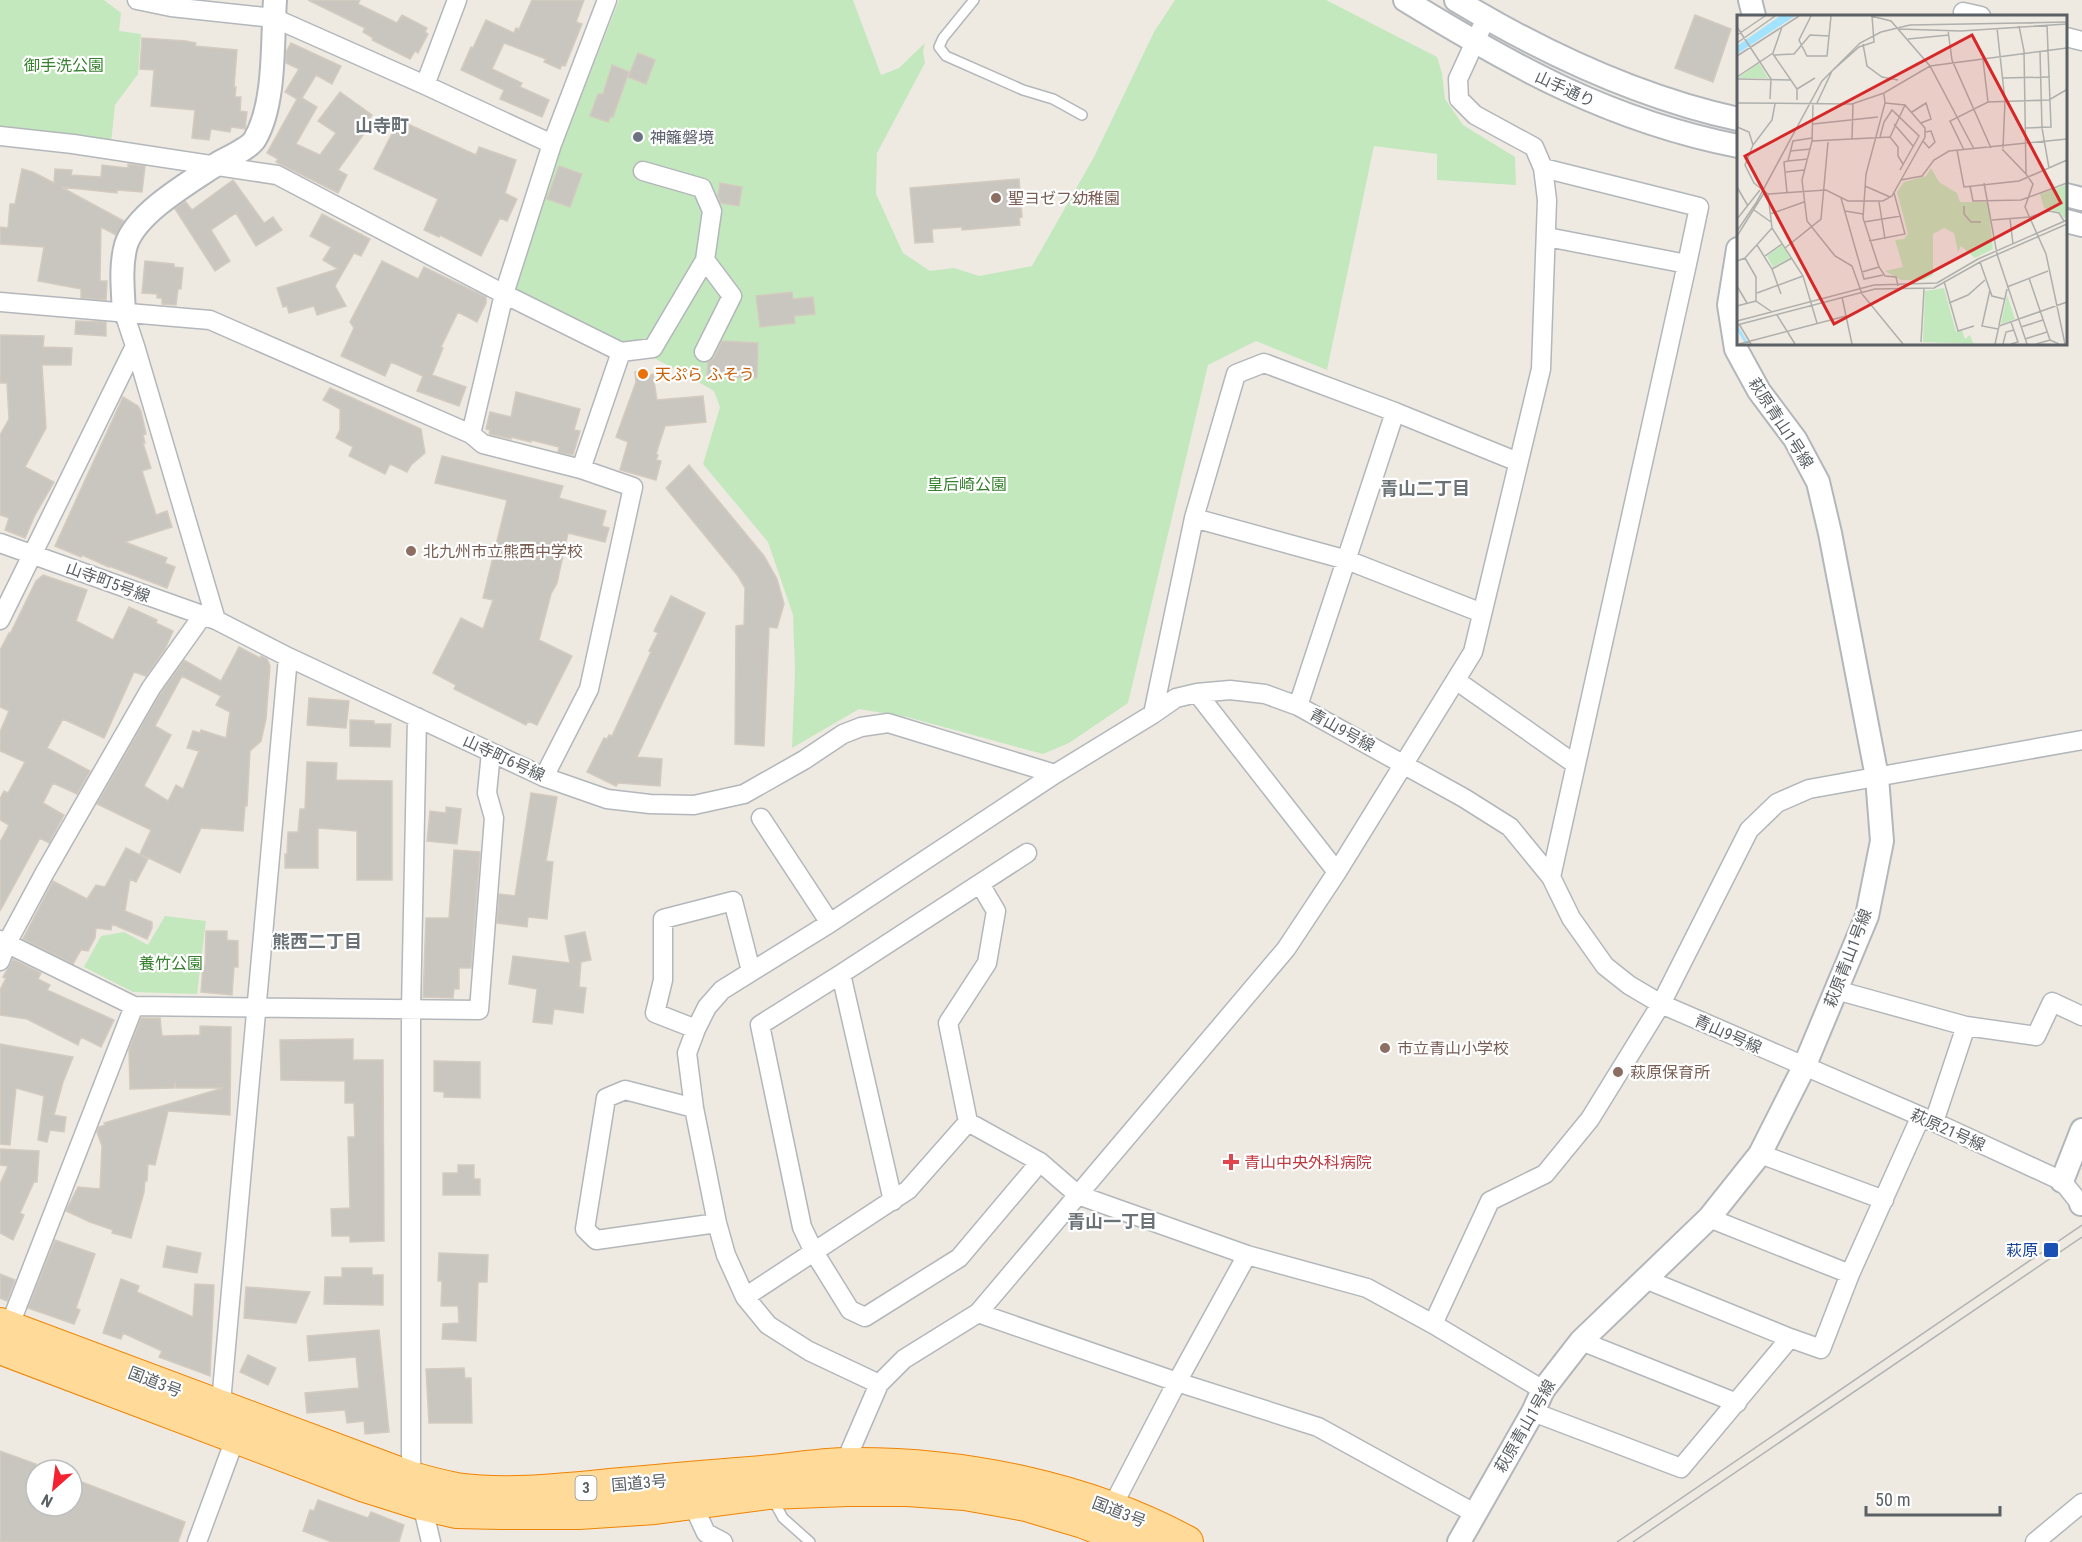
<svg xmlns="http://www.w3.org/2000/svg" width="2082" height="1542" font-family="'Roboto Condensed','Noto Sans JP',sans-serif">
	<rect width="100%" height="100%" fill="#eeeae2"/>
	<path fill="#c3e8bd" d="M0 0H104L121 13 119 31 141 34 138 74 115 105 111 143 0 129Z
		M619 0H853L881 75 899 68 925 43 923 51 925 63 877 153 876 194 903 253 930 271 954 268 979 276 1032 266 1094 157 1154 32 1175 0H1326L1437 57 1442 73 1445 99 1463 125 1515 157 1516 185 1437 180V154L1374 146 1327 370 1256 341 1208 365 1128 703 1069 743 1043 754 907 717 859 709 792 748 795 670 793 615 768 542 703 464 720 407 714 391C650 353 581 323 514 290L560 150Z
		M165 916 206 921 197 994 133 992 84 967 101 936 124 932 148 945Z"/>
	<path fill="#c9c5bf" stroke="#d4cbc0" stroke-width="1.5" fill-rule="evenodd" d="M308 0H360L358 4 397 23 402 15 427 28 425 32 428 34 418 53 415 51 410 59 372 40 373 38 363 32 365 28Z
		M532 0H584L576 22 582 24 565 66 562 65 560 69 544 62 546 59 504 43 492 69 522 83 520 87 549 100 542 117 500 99 504 90 461 70 471 47 473 48 486 20 514 33 516 28 519 29Z
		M1695 15 1731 29 1713 82 1675 68Z
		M142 38 186 41 196 43 195 46 237 50 234 87H236L235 97H241L240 111 247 112 245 129 231 127 230 132 211 129 209 140 192 138 195 110 151 106 154 70 140 69Z
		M291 43 341 66 332 84 316 75 302 98 317 107 296 144 320 155 336 133 318 121 340 92 372 115 363 129 366 131 338 170 347 175 338 193 276 162 278 159 267 153 297 99 285 92 299 69 286 63V52Z
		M638 53 655 60 646 84 628 77Z
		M612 65 629 72 613 117 611 116 608 122 590 116 598 94H603Z
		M399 120 476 155 479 147 516 160 505 193 517 199 507 221 500 218 481 256 440 235 439 237 424 230 438 199 374 169Z
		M128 164 145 166 142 192 117 190V193L61 187 124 221 116 235 101 227 100 281H107L106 300 81 298V289L38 281 44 247 0 244V227L8 228 10 204H15L22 169 33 172 54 183 55 169 72 170 71 175 101 177 102 165 128 168Z
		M559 166 582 174 570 207 547 199Z
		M1019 179 1022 217 1019 218 1020 225 962 230V227L932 229 933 242 915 243 910 188Z
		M233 180 264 223 273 217 282 230 256 246 236 213 211 230 230 261 215 271 175 209 185 201 192 210Z
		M720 183 742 187 739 206 721 203 718 196Z
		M322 214 370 239 361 256 354 253 335 286 346 306 317 315 314 306 289 313 287 306 283 307 277 288 338 269 323 260 331 247 310 236Z
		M145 261 174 264V267L183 268 181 289H178L176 305 162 304V298H157V294L142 293Z
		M382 261 418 279 424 267 486 297V303L477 322 458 312 441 347 443 348 432 375 466 387 459 406 417 391 423 376 391 362 385 376 341 356 354 328 350 322Z
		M792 292 793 299 813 297 815 314 794 316 795 323 760 327 756 296Z
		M76 321 106 322V336L75 334Z
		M0 335 44 336 43 347 72 348 71 365H42L46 428 25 467 54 482 35 515 25 538 5 530 9 518 0 515V435L9 419 7 383H0Z
		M722 341 758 343 757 378 707 376 708 362 714 358Z
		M648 370 650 375 653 374 657 400 703 396 706 422 665 426 656 454 658 455 656 460 661 461 656 480 620 470 628 442 616 437 636 382 635 372Z
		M330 388 421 429 425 453 411 465 407 472 390 464 385 474 349 456 353 447 336 438 340 430V409L323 400Z
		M516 392 580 409 574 430 580 431 573 455 558 452 559 447 531 440V442L511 437V439L489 434 490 430 486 429 490 412 511 417Z
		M123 397 138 406 141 411 146 434 143 435 145 443H143L151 468 142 471 156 515 167 511 172 527 125 542 167 558 165 563 175 567 167 588 109 566V567L82 555 81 557 55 546Z
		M442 456 563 486 559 498 606 511 602 526 609 528 605 542 568 533 557 583 551 594 539 640 572 656 537 725 528 721 526 725 454 689 456 685 433 673 461 618 483 629 493 600 483 598 507 500 435 483Z
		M689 465 764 556 777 579 784 604 777 628 769 627 764 746 735 744 736 626 744 625 745 588 738 576 666 488Z
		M43 575 87 590 76 621 113 640 129 607 157 620 156 623 173 631 165 649 146 676 134 672 104 738 63 719 47 748 90 771 77 794 53 783 43 803 64 815 49 843 40 838 0 911V842L9 825 0 820V799L4 791 8 793 25 762 0 751V732L9 711 0 707V650L9 633 10 634 36 581Z
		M671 596 705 613 637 757 662 759 660 786 618 783 616 786 587 772 604 738 607 739 609 735 612 736 651 652 649 651 658 633 654 631Z
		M239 647 260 658 261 656 267 659 270 666 266 719 261 741 250 751 247 806H245L243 831 201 828 180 873 140 854 151 830 97 804 160 694 184 660 221 681ZM182 676 221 696 216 705 230 712 226 738 201 730 200 733 193 731 187 748 199 751 183 789 176 785 168 801 144 786 171 735 155 726Z
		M309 698 349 701 346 728 307 725Z
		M350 720 374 721V724H391L390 747 350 746Z
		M307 762 337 763 336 780 392 781V880H357V831L318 828V868H285V854H287L288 832H298L300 809H305Z
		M531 793 557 797 546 861 553 862 547 919 528 917 527 927 497 923 499 894 515 896Z
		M446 807 461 809 457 844 427 841 430 811 446 813Z
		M126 848 148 859 136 882 130 879 125 911 152 922V928L147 939 112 924 111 930 96 928 95 938 88 951 81 950 73 964 23 939 53 881 87 899 96 885 105 887Z
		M454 850 480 852 471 968H459V989H454L453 998 423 997 426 918H449Z
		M206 931H227V940L238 941V967H234L232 995 201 992 203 966H205Z
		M585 932 591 960 581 962 579 987 586 988 583 1013 554 1009 552 1024 533 1022 537 989 509 984 513 956 570 963 565 936Z
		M13 959 41 973 38 979 50 985 47 990 114 1020 101 1047 81 1037 78 1045 27 1019 0 1015V990L6 978 3 977Z
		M141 1018H160L162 1036 200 1035V1026L231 1027 230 1115 168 1111 155 1165 148 1164 147 1181H145L144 1192 131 1238 112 1233 113 1230 90 1222 66 1211 78 1187 100 1189 102 1146 97 1132 99 1127 105 1125 104 1123 223 1088H176L175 1082 174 1088 130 1089 129 1050Z
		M353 1039V1060H383L384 1241 350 1242V1236H332L331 1209 350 1208 348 1137H355L354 1103H345V1081L281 1080 280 1040Z
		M0 1044 73 1057 63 1082 54 1115 66 1117 64 1132 50 1130 47 1142 38 1140 44 1096 16 1088 10 1145 0 1144Z
		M434 1061 480 1062V1098L444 1097V1092L434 1091Z
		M0 1149 39 1151 37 1182H34L20 1213 24 1215 13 1240 0 1233V1184L8 1166 0 1165Z
		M458 1165H474V1179H480V1195H443V1173H458Z
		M55 1240 95 1254 76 1308 80 1310 74 1324 28 1308Z
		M167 1246 201 1253 197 1273 163 1267Z
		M439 1253 488 1255 487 1282H478L476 1341 442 1339 443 1324 459 1323 458 1306H441L442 1281H438Z
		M342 1268H372V1275H383V1305L324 1304 325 1277H342Z
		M0 1274 15 1280 7 1301 0 1298Z
		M121 1279 139 1286 137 1292 193 1317 195 1284 214 1285 210 1376 159 1357 162 1351 123 1333 121 1339 103 1333Z
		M246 1287 310 1292 296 1323 244 1318Z
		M379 1330 389 1432 365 1434 364 1421 347 1423 345 1410 307 1413 305 1393 359 1388 356 1357 309 1361 307 1336Z
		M248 1355 276 1368 268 1385 240 1372Z
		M464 1368 465 1378H471L472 1423H429L426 1369Z
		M0 1451 36 1464V1506H72V1478L185 1522 178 1542H0Z
		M318 1500 368 1518 371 1512 404 1525 399 1542H332L303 1531 310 1510 314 1511Z"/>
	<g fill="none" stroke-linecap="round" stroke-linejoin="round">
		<defs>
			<path id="service" d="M974 0 943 38 939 47 946 56 1023 90 1053 99 1082 115
				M772 1498 783 1518 810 1542"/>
			<path id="minor" d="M137 0 171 7 274 18 425 85 552 144
				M1963 12 1981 16
				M2066 37 2082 41
				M425 85 457 0
				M0 136 73 144 277 175 504 294 621 352 581 469
				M1543 168 1699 207 1687 264
				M1547 237 1687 264 1551 877
				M0 302 210 320 471 434 483 444 581 469 633 487 589 689 544 777
				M135 346 216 620
				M621 352 653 348 705 260 712 211 702 188 643 171
				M704 352 732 296 705 260
				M471 434 504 294 552 144 607 0
				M1194 518 1347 560 1482 613
				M0 543 216 620 288 657 544 777 607 799 650 804 694 805 744 794 804 760 843 734 861 727 888 723 1055 774 1153 714 1176 698 1197 693 1230 690 1265 694 1298 706 1464 798 1510 827 1551 877 1571 918 1605 966 1629 985 1661 1004 1934 1122 2062 1181 2082 1206
				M0 620 135 346 124 313
				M1457 681 1575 764
				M1197 693 1337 872
				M1298 706 1395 412
				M1153 714 1194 518 1236 374 1264 363 1395 412 1518 462
				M417 717 411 1010V1460L412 1478 422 1504 431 1542
				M761 818 830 923
				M1027 853 841 974 760 1025 802 1227 814 1252 850 1310 865 1317 959 1258 1040 1162
				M0 940 134 1006 479 1010 494 818 487 793 491 752
				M0 961 7 943 44 874 151 688 203 615
				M841 974 893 1201
				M1836 990 1966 1026 2036 1036 2052 1002 2082 1016
				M696 1029 655 1013 663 980V919L733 901 751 971
				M694 1108 625 1090 606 1098 585 1229 596 1240 717 1223
				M968 1122 948 1023 987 963 996 911 980 884
				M1934 1122 1966 1026
				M1760 1154 1884 1200
				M1709 1218 1850 1274
				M1645 1279 1790 1338
				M745 1297 908 1190 968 1122 1040 1162 1078 1195 1247 1255 1367 1288 1433 1324 1543 1390
				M978 1313 1177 1382 1318 1427 1474 1513
				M1433 1324 1490 1201 1545 1174 1590 1119 1661 1004 1749 830 1777 803 1809 789 2082 740
				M9 1327 134 1006
				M1581 1341 1737 1403
				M879 1384 809 1351 768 1325 745 1297 726 1255 717 1223 694 1108 687 1053 696 1029 707 1007 722 990 830 923 1055 774
				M1533 1412 1681 1468 1790 1338 1821 1349 1850 1274 1920 1118
				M849 1473 850 1451 879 1384 904 1359 978 1313 1286 949 1337 872 1473 652 1541 369 1547 200 1543 168 1534 147 1475 115 1459 99 1458 79 1486 18
				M692 1503 706 1533 723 1542
				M1112 1507 1177 1382 1247 1255
				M197 1542 235 1439 223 1407 222 1391 288 657
				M2035 1542 2082 1503"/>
			<path id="tertiary" d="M1405 0C1514 67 1611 121 1738 146
				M1456 0C1544 53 1637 97 1738 119
				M1750 0 1754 16
				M2066 195 2082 199
				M2066 221 2082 225
				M124 313C123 291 120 266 126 245 136 213 190 182 217 164 227 158 250 148 255 139 276 103 272 41 275 0
				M2062 1181 2082 1130
				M2081 1204H2082
				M1459 1542 1533 1412 1543 1390 1581 1341 1709 1218 1760 1154 1804 1067 1867 916 1882 841 1877 777 1830 533 1818 482 1795 439 1759 391 1736 349 1729 305 1738 249"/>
			<path id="trunk" d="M0 1324 412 1478C426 1482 441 1486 456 1489 506 1496 559 1490 610 1485 664 1480 719 1475 773 1471 798 1468 824 1464 850 1464 964 1463 1087 1488 1187 1542
				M0 1348 365 1486 422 1504 456 1512 500 1513H579L655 1508 769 1493 848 1490H907L965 1494 1026 1505 1083 1522 1135 1542"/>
		</defs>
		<use href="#service" stroke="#b3b7bb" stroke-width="12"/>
		<use href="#minor" stroke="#b3b7bb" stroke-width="21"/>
		<use href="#tertiary" stroke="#b3b7bb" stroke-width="26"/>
		<use href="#trunk" stroke="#f18300" stroke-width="34"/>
		<use href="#service" stroke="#fff" stroke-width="9"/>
		<use href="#minor" stroke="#fff" stroke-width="18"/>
		<use href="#tertiary" stroke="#fff" stroke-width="22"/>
		<use href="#trunk" stroke="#ffda98" stroke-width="32"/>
		<path stroke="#b2b3b4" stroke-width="1.5" d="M1617 1542 2082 1225
			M1633 1542 2082 1237"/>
	</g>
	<circle fill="#6b7280" stroke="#fff" stroke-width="2" cx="638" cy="137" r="6"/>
	<g fill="#8d6e63" stroke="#fff" stroke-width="2">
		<circle cx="996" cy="198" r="6"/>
		<circle cx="411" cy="551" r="6"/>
		<circle cx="1385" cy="1048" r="6"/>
		<circle cx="1618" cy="1072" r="6"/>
	</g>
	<circle fill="#e8710a" stroke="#fff" stroke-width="2" cx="643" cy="374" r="6"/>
	<path fill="#e0444e" stroke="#fff" stroke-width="2" d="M1228 1153h6v6h6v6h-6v6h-6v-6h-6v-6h6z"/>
	<rect fill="#1a4fb4" stroke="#fff" stroke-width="2" x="2043" y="1242" width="16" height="16" rx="3"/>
	<g text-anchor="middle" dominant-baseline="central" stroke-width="4.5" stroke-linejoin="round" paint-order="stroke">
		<rect fill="#fff" stroke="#8c9092" stroke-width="1.5" x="575.5" y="1476" width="21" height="24" rx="4.5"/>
		<g font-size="15" font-weight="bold" fill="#5a6064">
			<text x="586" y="1488">3</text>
		</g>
		<g font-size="16" fill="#36812e" stroke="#fff">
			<text x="64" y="65">御手洗公園</text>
			<text x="967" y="484">皇后崎公園</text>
			<text x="171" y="963">養竹公園</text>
		</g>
		<g font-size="16" fill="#5a6064" stroke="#fff">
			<text transform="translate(1565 89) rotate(25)">山手通り</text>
			<text transform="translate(1781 423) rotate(57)">萩原青山1号線</text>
			<text transform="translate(108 582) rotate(20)">山寺町5号線</text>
			<text transform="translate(1342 730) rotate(29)">青山9号線</text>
			<text transform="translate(504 758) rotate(25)">山寺町6号線</text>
			<text transform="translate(1848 958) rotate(-69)">萩原青山1号線</text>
			<text transform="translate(1728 1034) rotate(24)">青山9号線</text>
			<text transform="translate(1948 1130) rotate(24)">萩原21号線</text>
			<text transform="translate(155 1382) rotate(21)">国道3号</text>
			<text transform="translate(1525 1426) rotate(-60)">萩原青山1号線</text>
			<text transform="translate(639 1483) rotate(-5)">国道3号</text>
			<text transform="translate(1119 1512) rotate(21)">国道3号</text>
		</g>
		<g font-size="16" fill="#5b616d" stroke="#fff" text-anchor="start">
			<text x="650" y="137">神籬磐境</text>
		</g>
		<g font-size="16" fill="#785e54" stroke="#fff" text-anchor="start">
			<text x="1008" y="198">聖ヨゼフ幼稚園</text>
			<text x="423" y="551">北九州市立熊西中学校</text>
			<text x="1397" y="1048">市立青山小学校</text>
			<text x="1630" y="1072">萩原保育所</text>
		</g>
		<g font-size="16" fill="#c56008" stroke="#fff" text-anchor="start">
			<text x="655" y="374">天ぷら ふそう</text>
		</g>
		<g font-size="16" fill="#be3a42" stroke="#fff" text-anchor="start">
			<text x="1244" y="1162">青山中央外科病院</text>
		</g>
		<g font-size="16" fill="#164399" stroke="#fff" text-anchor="end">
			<text x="2038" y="1250">萩原</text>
		</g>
		<g font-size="18" font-weight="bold" fill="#6b7276" stroke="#fff">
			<text x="382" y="125">山寺町</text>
			<text x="1425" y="488">青山二丁目</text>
			<text x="317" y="941">熊西二丁目</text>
			<text x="1112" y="1221">青山一丁目</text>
		</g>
	</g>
	<g transform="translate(1737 15)">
		<rect width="330" height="330" fill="#eeeae2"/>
		<path d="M22 48 31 63H1ZM194 153 202 167 220 178 223 187H251L256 234 238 243 224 231 221 237 217 218 207 213 196 219V260L186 265H164L148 256 166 252 158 225 167 224 171 219 160 177 167 167 189 161ZM329 170 330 202 327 203 322 197 307 193 303 179ZM45 230 53 243 36 252 30 241ZM207 273 219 317 225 315 228 324 233 320 236 328 244 329 186 327 188 276ZM270 280 278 304 264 309Z" fill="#c3e8bd"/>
		<path d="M43 1H58L0 39V31Z" fill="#a2e4ff"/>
		<path fill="none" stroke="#a2e4ff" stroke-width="3" d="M0 312 10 329"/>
		<path fill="none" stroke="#afafac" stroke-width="1.5" d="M74 1 62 25 70 41H90L94 1M134 1 154 6 193 51 237 134M282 11 287 36 289 159 296 169 288 192 309 239 328 329M0 12 34 64 33 84M260 13 268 86 266 133M162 14 224 16 330 9M211 15 215 45 254 133M0 20 28 1M171 24 212 20M0 28 38 1M126 29 130 51 145 62 161 65M303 37 305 113 312 153M36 39 60 74V85M37 40 57 39 73 20 92 21M0 41 62 1M246 45 251 87M330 50V169M0 62 36 38 45 12M266 63 313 62M0 64 53 65M60 74 78 63M147 79 148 88 129 159 126 203 142 252 148 261 159 262 161 271M0 88 115 89 147 78 193 51 330 33M80 88 95 56 122 32 137 27 135 1M148 88 168 90 188 113V122L164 165M38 89 35 105 16 130 8 150 17 168 31 179 89 175 111 186H146L155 181 164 165 185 161 197 145 212 136 330 124M76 90 75 126 65 165 70 206 98 241 115 251 125 279 166 329M175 97 189 88 194 104 184 108M76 109 141 102M157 109 176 131M0 112 12 117 16 130M288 113 314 112 310 10M143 122 147 107 155 95 182 121 163 155M153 122 161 132V141L166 149M115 124 116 89M75 126 153 122 168 90M186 126 192 133 198 127 194 116 188 117M265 134 289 159M220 135 227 172 282 166 330 145M227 135 213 106 251 87 312 85 329 75M53 136 74 134M51 146 71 144M49 157 67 155M247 168 260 239 290 329M128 171 153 182M233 171 236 186 284 185 330 168M0 172 11 191M50 178 47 147 51 146 56 126 75 123M31 179 35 213 66 261 80 308M104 183 125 257 142 252M142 187 148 224M227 191V199L234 207H244M17 195 34 207M108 196 126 199M33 199 67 187M0 204 23 175M273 204 276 229M255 205 293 202 312 196 322 198 327 206M127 207 164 201M0 216 19 188 85 66 123 28 144 17 173 10 330 7M0 221 27 178M132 226 168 219 157 178M20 230 35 254 44 279M48 233 84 204 91 127M28 241 45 229M8 243 19 262V286L35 297M0 246 8 243 35 213M243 247 255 281 267 284M35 254 55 243M125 257 127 264 146 260M292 263 313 325M207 266 221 316 237 311M0 271 10 288M270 272 311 256M253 275 245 311 261 314M20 278 66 261M105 282 115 329M212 288 231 280 248 265M0 291 19 286M40 300 58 329M0 306 137 270 200 268 241 244 330 205M274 307 281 327 274 329M2 309 14 329M0 310 138 274 197 273 243 247 330 209M262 310 270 274M284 312 306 305M288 324 310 317M184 327 187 274M2 329 109 301M258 329 262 311 330 287M266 329 269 317 277 315M299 329 313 325 322 329"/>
		<path fill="#d62828" fill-opacity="0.15" stroke="#d62828" stroke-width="3" d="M235 20 324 188 97 309 8 141Z"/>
		<rect width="330" height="330" fill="none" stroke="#5a6064" stroke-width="3"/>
	</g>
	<g transform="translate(54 1488) rotate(208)"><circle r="28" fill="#ffffff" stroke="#bdbfc1" stroke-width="1.5"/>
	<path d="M0-4.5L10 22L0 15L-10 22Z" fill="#f42230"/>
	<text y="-9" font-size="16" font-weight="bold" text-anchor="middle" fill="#5a6064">N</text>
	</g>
	<path d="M1866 1506v9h134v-9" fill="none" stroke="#5a6064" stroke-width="3"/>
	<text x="1875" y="1506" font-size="18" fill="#5a6064" stroke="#ffffff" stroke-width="4.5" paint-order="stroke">50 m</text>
</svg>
